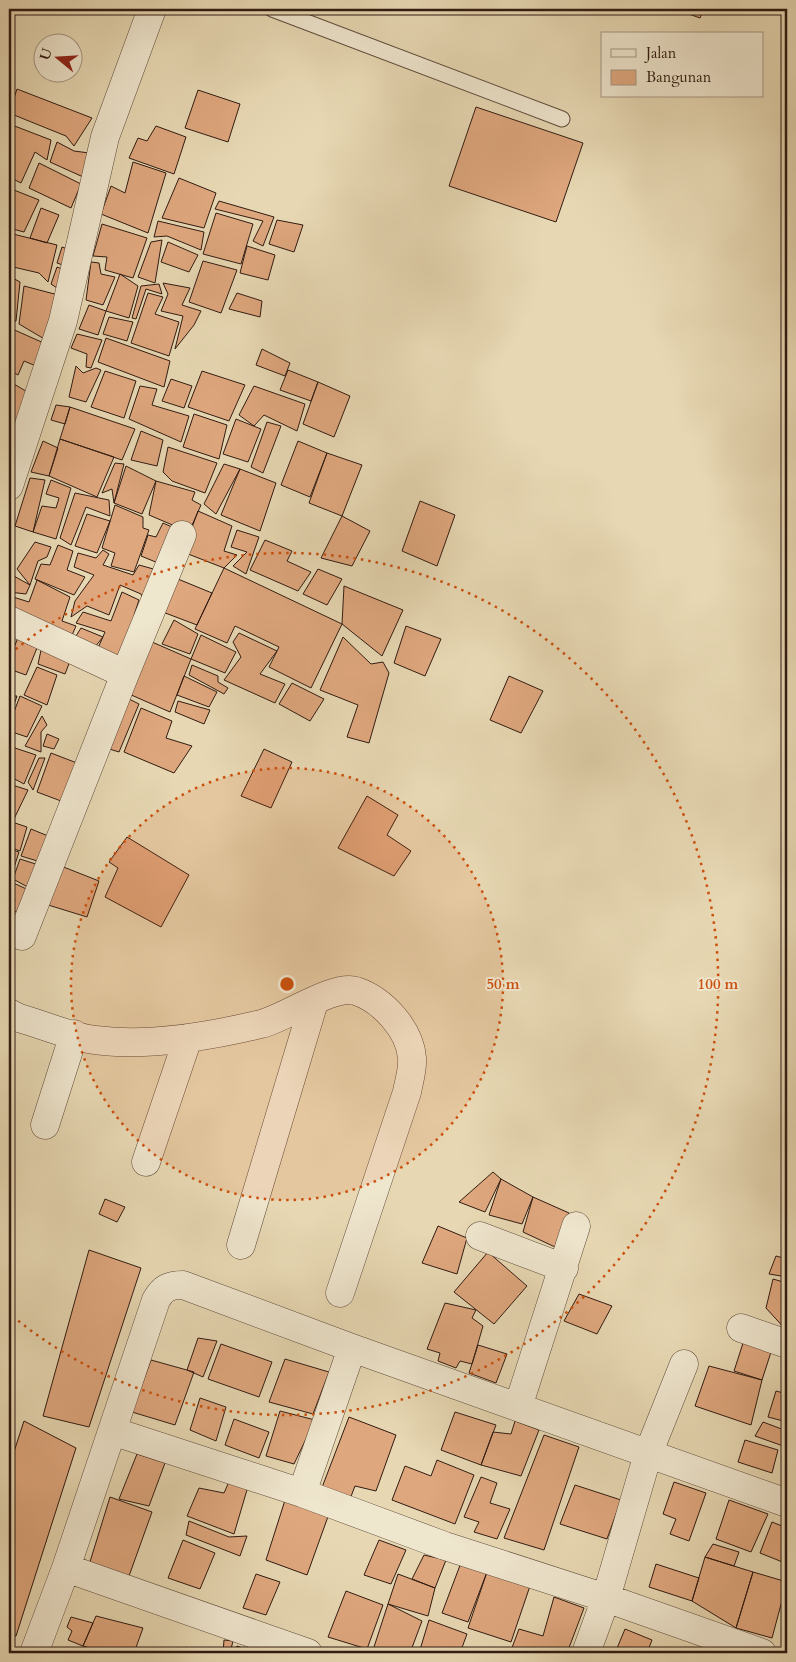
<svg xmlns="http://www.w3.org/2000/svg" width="796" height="1662" font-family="Cardo,serif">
	<rect width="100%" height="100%" fill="#e7d8b3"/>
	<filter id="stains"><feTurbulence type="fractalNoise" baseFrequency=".004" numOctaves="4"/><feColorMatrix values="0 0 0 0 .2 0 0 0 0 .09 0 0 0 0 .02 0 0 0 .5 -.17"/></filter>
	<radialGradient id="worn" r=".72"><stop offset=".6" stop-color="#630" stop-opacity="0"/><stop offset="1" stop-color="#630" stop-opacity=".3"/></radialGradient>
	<path fill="#dfa77e" stroke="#301b12" d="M675 9H704L700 18Z
		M17 89 92 118 74 146 66 136 9 113Z
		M198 90 240 104 228 142 185 128Z
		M476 107 583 143 556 222 449 186Z
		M12 125 51 140 47 160 35 152 21 183 9 177V135Z
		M156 126 186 137 174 174 129 158 138 138 147 141Z
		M57 142 74 151 97 154 92 181 50 162Z
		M133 162 166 173 148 233 101 214 111 186 125 193Z
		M39 163 81 184 71 208 29 188Z
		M179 178 216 193 204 228 162 218Z
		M9 188 39 200 24 232 9 228Z
		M219 201 274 217 263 246 253 241 263 221 215 209Z
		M41 208 59 215 47 243 30 238Z
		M216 213 253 224 241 264 203 254Z
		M277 220 303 225 294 252 269 244Z
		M158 221 204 232 201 250 167 236 154 237Z
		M102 224 147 238 133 278 105 270 107 257 93 256Z
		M13 234 57 245 48 282 39 273 9 266V253Z
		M162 240 155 283 138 277 151 242Z
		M168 242 198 255 189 272 161 262Z
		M247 246 275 255 268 280 240 273Z
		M62 247 76 252 71 268 57 263Z
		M203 261 237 270 221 313 189 302Z
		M91 262 99 263 101 274 115 277 103 305 86 300Z
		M57 267 70 272 63 292 51 284Z
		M120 274 138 286 129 318 106 311Z
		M9 276 20 282 16 321 9 324Z
		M163 283 190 288 182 305 201 311 194 325 175 349 183 316 161 311 168 294Z
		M159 284 162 294 146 289 136 319 132 318 141 286Z
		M24 286 62 296 46 340 19 324Z
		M148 293 163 297 155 314 179 322 169 356 131 343Z
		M237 293 262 301 260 317 229 309Z
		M89 305 106 311 98 335 79 329Z
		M109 317 133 322 127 341 103 334Z
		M10 328 46 344 36 366 24 361 18 375 9 370Z
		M77 334 102 340 91 368 86 367 87 354 71 348Z
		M106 338 170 361 164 387 98 362Z
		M262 349 290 363 285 376 256 365Z
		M76 366 83 373 96 368 101 370 86 402 69 397Z
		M288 370 318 382 311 401 280 390Z
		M105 371 136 381 124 418 91 407Z
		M202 371 245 385 229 421 188 407Z
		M171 379 192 386 184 408 162 401Z
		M9 381 29 393 19 425 9 436Z
		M318 382 350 396 334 437 303 424Z
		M140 386 157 389 152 405 189 416 181 442 129 419Z
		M254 386 305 404 297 431 264 415 254 426 239 415Z
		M56 405 70 407 65 424 51 420Z
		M70 407 135 429 122 460 60 439Z
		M194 414 227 425 219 459 183 447Z
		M236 419 261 429 248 462 223 454Z
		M267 422 281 426 263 473 251 467Z
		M141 431 163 440 157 466 131 460Z
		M60 439 114 457 97 497 49 476Z
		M43 441 58 448 49 476 31 472Z
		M298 441 327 453 310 497 281 485Z
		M168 447 217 463 205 493 172 481 163 472Z
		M327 453 362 465 342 516 309 503Z
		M115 463 124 464 114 503 112 489 102 493Z
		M224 464 240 469 216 514 204 504Z
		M126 466 156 481 142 514 114 503Z
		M240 469 276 483 260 531 221 515Z
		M30 478 45 480 33 532 15 526Z
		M51 480 71 488 56 539 33 532 42 506 56 508 59 498 46 494Z
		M156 481 195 492 192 500 201 505 189 532 149 515Z
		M75 493 109 500 110 516 86 507 71 545 60 538Z
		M420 501 455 515 437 566 402 551Z
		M115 505 143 517V528L149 530 134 572 111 566 115 553 102 548Z
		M198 511 232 526 224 551 237 555 224 568 183 552Z
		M87 514 110 521 97 553 75 546Z
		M342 516 370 531 352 566 321 558Z
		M163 523 172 527 168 567 141 556 148 535 156 537Z
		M237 530 259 537 246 574 233 566 247 552 231 547Z
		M265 540 292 551 287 561 311 572 298 591 250 570Z
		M35 542 51 547 47 557 38 561 30 585 17 569Z
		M58 545 73 551 67 570 85 577 74 595 35 579 41 564 50 565Z
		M103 550 109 554 103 565 133 575 139 565 157 570 145 605 141 594 120 585 109 615 87 606 71 617 75 601 94 575 74 567 78 553 96 558Z
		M224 568 342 624 311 688 269 667 279 647 235 626 227 643 195 629Z
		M318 569 342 579 327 605 303 594Z
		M12 575 30 585 26 594 9 592V578Z
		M173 577 212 593 197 625 160 611Z
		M37 580 70 597 62 621 76 626 70 640 9 608 13 597 29 602Z
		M344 586 403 610 382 656 342 624Z
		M122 592 139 600 134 615 143 620 123 665 95 655 105 632 76 623 83 612 111 621Z
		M174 620 198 634 190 654 162 644Z
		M406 626 441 639 425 676 394 663Z
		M81 628 103 637 91 652 71 644Z
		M9 630 16 633 9 650Z
		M239 633 277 651 260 674 285 684 275 703 224 680 241 657 233 642Z
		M19 635 39 643 26 675 9 669V660Z
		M201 635 236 652 225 673 191 659Z
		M343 637 371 664 383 662 389 673 369 743 347 737 358 705 320 690Z
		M43 641 72 656 65 674 38 664Z
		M152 642 191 659 170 712 129 694Z
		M192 665 218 676V682L228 688 224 694 189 675Z
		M37 667 57 675 47 705 24 695Z
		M184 676 217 692 209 707 177 695Z
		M509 676 543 691 521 733 490 720Z
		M292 683 324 699 310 721 279 704Z
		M10 696H17L9 719V698Z
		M20 696 42 706 27 737 9 731V725Z
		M123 696 139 704 119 752 103 747Z
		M178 701 210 710 204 724 175 712Z
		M141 708 172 721 166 738 192 746 174 773 124 752Z
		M42 716 47 725 41 732V752L25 746Z
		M47 734 59 739 54 749 43 746Z
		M9 746 36 755 24 784 9 776Z
		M264 749 292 762 271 808 241 796Z
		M51 753 77 763 61 801 37 792Z
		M39 758H45L33 790 28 782Z
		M9 784 28 790 13 821 9 819Z
		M367 796 398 815 387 835 411 851 394 876 338 848Z
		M9 821 27 827 20 851 9 847Z
		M31 829 53 838 44 863 21 856Z
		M127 837 189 875 161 927 105 897 118 868 109 862Z
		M9 849 19 852 11 877 9 876Z
		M20 859 45 867 35 891 13 879Z
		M61 866 99 881 87 917 45 904Z
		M9 881 33 892 21 914 12 910 15 899 9 897Z
		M9 915 18 919 14 930 9 928Z
		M493 1172 501 1179 485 1212 459 1202Z
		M501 1179 533 1197 522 1224 489 1215Z
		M533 1197 569 1213 555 1247 523 1232Z
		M105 1199 125 1207 117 1222 99 1214Z
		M438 1226 467 1238 457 1274 422 1263Z
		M89 1250 141 1268 89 1427 43 1416Z
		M488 1252 527 1286 494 1324 454 1292Z
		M776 1256 787 1259V1277L769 1274Z
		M773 1279 787 1283V1331L766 1308Z
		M579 1294 612 1306 597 1334 564 1321Z
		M445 1303 476 1310 472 1318 483 1326 472 1364 460 1361 456 1368 438 1361 440 1353 427 1349Z
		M198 1338 217 1341 203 1377 187 1370Z
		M744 1340 772 1349 762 1380 734 1371Z
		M221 1344 272 1362 259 1397 208 1379Z
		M478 1345 507 1354 496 1383 469 1373Z
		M285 1359 329 1372 313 1414 269 1402Z
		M151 1360 194 1372 175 1425 132 1412Z
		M709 1366 762 1380 751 1425 695 1406Z
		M776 1391 787 1394V1422L768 1417Z
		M200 1398 226 1407 216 1441 190 1430Z
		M280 1411 315 1420 294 1464 266 1456Z
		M455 1412 496 1425 481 1465 441 1450Z
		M349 1417 396 1435 376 1491 355 1486 350 1499 321 1490Z
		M234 1419 269 1432 259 1458 225 1445Z
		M24 1421 76 1448 16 1636 9 1634V1467Z
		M515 1421 539 1430 521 1476 481 1465 493 1432 511 1434Z
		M763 1422 787 1431 786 1447 755 1436Z
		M544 1435 579 1447 544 1550 504 1538Z
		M745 1440 778 1450 772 1473 738 1462Z
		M137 1454 165 1463 149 1506 119 1499Z
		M437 1460 474 1475 455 1524 392 1500 405 1466 431 1476Z
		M787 1465V1481L782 1479Z
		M231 1477 249 1483 234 1534 187 1516 199 1488 224 1493Z
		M481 1477 497 1483 490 1503 510 1509 497 1539 474 1532 479 1522 464 1517Z
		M674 1482 706 1493 689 1541 670 1534 676 1519 663 1514Z
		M575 1485 621 1500 607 1539 560 1524Z
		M110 1497 152 1512 129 1576 89 1565Z
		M286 1497 330 1511 307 1575 266 1560Z
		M729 1500 768 1514 751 1552 716 1539Z
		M189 1521 229 1537 247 1536 240 1556 186 1535Z
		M772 1522 787 1528V1556L785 1563 760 1553Z
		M183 1540 215 1553 200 1589 168 1578Z
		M379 1540 406 1550 391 1584 364 1575Z
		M713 1544 739 1552 734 1566 705 1557Z
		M424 1555 446 1560 435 1588 412 1579Z
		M705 1557 753 1572 736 1628 692 1601Z
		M462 1560 487 1572 468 1622 442 1613Z
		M656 1564 699 1578 692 1601 649 1587Z
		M487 1572 531 1583 511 1642 468 1628Z
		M753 1572 787 1582 772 1638 736 1628Z
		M256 1574 280 1582 266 1615 243 1608Z
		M398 1574 435 1588 428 1616 388 1604Z
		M346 1591 383 1605 367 1649 328 1637Z
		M554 1597 584 1608 567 1653 559 1651 558 1653H510L519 1629 543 1636Z
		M388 1604 422 1621 410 1653H383L373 1650Z
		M96 1616 143 1628 134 1653H107L83 1646Z
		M71 1617 93 1623 83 1646 68 1640 72 1631 67 1627Z
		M429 1620 467 1634 460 1653H419Z
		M625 1629 652 1640 647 1653H615Z
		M224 1640 233 1641 230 1653H223Z
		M40 1644 67 1653H37Z
		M237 1646 257 1653H235Z
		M186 1647 201 1653H184Z"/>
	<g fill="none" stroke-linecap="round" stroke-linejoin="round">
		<defs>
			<path id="lane" d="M272 9 562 119"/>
			<path id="street" d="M9 486 63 321 105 137 152 9
				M9 620 125 674 22 936
				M125 674 182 535
				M9 1013 19 1018C44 1025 70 1037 95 1040 146 1047 211 1036 261 1024 286 1018 333 984 356 991 383 1000 410 1030 412 1058 413 1069 409 1081 407 1092L340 1293
				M45 1125 74 1034
				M146 1162 188 1038
				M480 1236 564 1268
				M241 1245 314 1002
				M741 1328 787 1344
				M518 1407 576 1226
				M112 1431 302 1493 445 1546 606 1598 762 1653
				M302 1493 352 1348
				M66 1568 308 1653
				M34 1653 66 1568 156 1300C163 1288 169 1285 183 1285L352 1348 787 1503
				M586 1653 606 1598 648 1454 684 1364"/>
		</defs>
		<use href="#lane" stroke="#5e4a3a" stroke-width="17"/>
		<use href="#street" stroke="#5e4a3a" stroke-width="29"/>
		<use href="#lane" stroke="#efe6ce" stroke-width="15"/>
		<use href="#street" stroke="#efe6ce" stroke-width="28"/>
	</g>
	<circle cx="287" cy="984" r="216" fill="#cc500d" fill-opacity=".12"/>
	<g fill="none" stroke="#cc500d" stroke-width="2.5" stroke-dasharray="2.5 5">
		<circle cx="287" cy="984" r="216"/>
		<path d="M10 654A431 431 0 1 1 10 1314"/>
	</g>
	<circle cx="287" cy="984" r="8" fill="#cc500d" stroke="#efe6ce" stroke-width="2.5"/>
	<g font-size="15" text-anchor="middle" font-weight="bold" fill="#cc500d" stroke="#efe6ce" stroke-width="4" stroke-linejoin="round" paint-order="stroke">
		<text x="503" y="989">50 m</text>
		<text x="718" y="989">100 m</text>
	</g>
	<rect width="796" height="1662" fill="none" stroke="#e7d8b3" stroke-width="30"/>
	<rect x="10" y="10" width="776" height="1642" fill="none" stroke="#301b12" stroke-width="2.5"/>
	<rect x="15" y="15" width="766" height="1632" fill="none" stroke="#301b12"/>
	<rect x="601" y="32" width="162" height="65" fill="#efe6ce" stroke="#a39583"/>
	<rect x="611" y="49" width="25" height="8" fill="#efe6ce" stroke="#a39583"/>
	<text x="646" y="58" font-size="15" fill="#301b12">Jalan</text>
	<rect x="611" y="70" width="25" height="15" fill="#dfa77e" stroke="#a39583"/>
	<text x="646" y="82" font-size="15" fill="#301b12">Bangunan</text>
	<g transform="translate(58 58) rotate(288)"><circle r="24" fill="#efe6ce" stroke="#a39583"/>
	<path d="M0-4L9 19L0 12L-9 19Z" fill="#8f2418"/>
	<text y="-8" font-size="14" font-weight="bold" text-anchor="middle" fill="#301b12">U</text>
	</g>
	<rect width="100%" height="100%" filter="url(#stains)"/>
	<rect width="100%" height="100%" fill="url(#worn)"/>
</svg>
